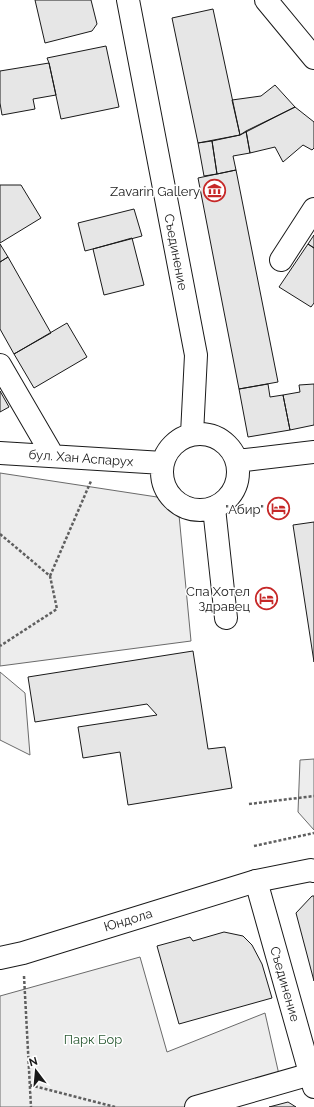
<svg xmlns="http://www.w3.org/2000/svg" width="314" height="1107" font-family="Raleway,sans-serif">
	<rect width="100%" height="100%" fill="#fff"/>
	<path fill="#ededed" stroke="#6a6a6a" d="M0 473 157 497 179 515 191 641 0 666Z
		M0 672 25 693 30 755 0 740Z
		M314 759V830L298 812 300 760Z
		M140 957 167 1052 265 1013 280 1079 221 1107H0V996Z"/>
	<path fill="#e6e6e6" stroke="#1a1a1a" d="M35 0H91L97 24 92 31 45 43Z
		M213 9 240 135 198 143 172 18Z
		M106 46 119 107 61 119 49 63 47 58Z
		M49 63 56 95 33 99 35 109 2 115 0 103V71Z
		M275 85 295 107 240 135 232 100 261 96Z
		M295 107 314 122V148L312 150 303 145 283 162 275 147 250 153 246 131Z
		M246 131 250 153 233 156 236 170 217 174 212 141 240 135Z
		M212 141 217 174 204 176 198 143Z
		M236 170 278 382 239 389 198 178Z
		M0 185H21L41 218 0 243Z
		M134 209 142 236 85 251 78 223Z
		M314 235V248L308 244Z
		M132 238 144 285 104 295 93 249Z
		M0 244 8 257 0 262Z
		M308 244 314 248V303L311 307 279 287Z
		M8 257 51 333 14 354 0 329V262Z
		M67 323 87 357 34 388 14 354Z
		M268 384 270 397 283 395 290 430 248 437 239 389Z
		M314 384V425L290 430 283 395 300 392 299 385Z
		M0 391 9 407 0 412Z
		M314 522V662L293 525Z
		M193 651 208 749 225 747 232 788 128 805 120 752 83 758 78 727 157 715 147 704 35 722 28 677Z
		M312 896H314V981L296 913Z
		M224 932 243 936 252 945 262 964 272 998 179 1024 157 946 190 937 193 941Z
		M288 1102 296 1107H269Z"/>
	<g fill="none" stroke-linecap="round" stroke-linejoin="round">
		<defs>
			<path id="minor" d="M128 0 196 355 192 434
				M266 0 314 58
				M281 260 314 209
				M0 365 53 456
				M162 472a38 38 0 1 1 76 0a38 38 0 1 1-76 0Z
				M0 453 163 463
				M237 461 314 452
				M214 508 226 618
				M256 881 314 1087
				M196 1107 311 1074"/>
			<path id="major" d="M0 958 23 953 256 881 311 870 314 871"/>
		</defs>
		<use href="#minor" stroke="#1a1a1a" stroke-width="24"/>
		<use href="#major" stroke="#1a1a1a" stroke-width="24"/>
		<path stroke="#5f5f5f" stroke-width="2.5" stroke-dasharray="3 2" stroke-linecap="butt" d="M0 534 50 576 57 609 0 646
			M50 576 91 481
			M249 804 314 796
			M254 846 314 833
			M24 976 31 1107
			M30 1085 115 1107"/>
		<use href="#minor" stroke="#fff" stroke-width="22"/>
		<use href="#major" stroke="#fff" stroke-width="22"/>
	</g>
	<defs>
		<symbol id="museum-ring" viewBox="-11 -11 22 22"><circle r="9.5" fill="#fff" stroke="#c62828" stroke-width="1.5"/><path d="M0-6L6-3V-2H-6V-3ZM-5-1h2V3h-2ZM-1-1h2V3h-2ZM3-1h2V3H3ZM-6 4H6V6H-6Z" fill="#c62828"/></symbol>
		<symbol id="hotel-ring" viewBox="-11 -11 22 22"><circle r="9.5" fill="#fff" stroke="#c62828" stroke-width="1.5"/><path d="M-6-4.5h1.5V1H6V5H4.5V3h-9V5H-6ZM-4 0a1.8 1.8 0 1 1 3.6 0ZM.5 0V-2.5h3Q6-2.5 6 0Z" fill="#c62828"/></symbol>
	</defs>
	<g fill-rule="evenodd">
		<use href="#museum-ring" x="202" y="178" width="25" height="25"/>
		<use href="#hotel-ring" x="266" y="496" width="25" height="25"/>
		<use href="#hotel-ring" x="254" y="586" width="25" height="25"/>
	</g>
	<g text-anchor="middle" dominant-baseline="central" stroke-width="3" stroke-linejoin="round" paint-order="stroke">
		<g font-size="13" fill="#1a1a1a" stroke="#fff" text-anchor="end">
			<text x="200" y="191">Zavarin Gallery</text>
			<text x="264" y="509">"Абир"</text>
			<text x="250" y="591">Спа Хотел<tspan x="250" dy="15">Здравец</tspan></text>
		</g>
		<g font-size="13" fill="#1a1a1a" stroke="#fff">
			<text transform="translate(176 252) rotate(79)">Съединение</text>
			<text transform="translate(81 458) rotate(4)">бул. Хан Аспарух</text>
			<text transform="translate(128 920) rotate(-17)">Юндола</text>
			<text transform="translate(285 984) rotate(74)">Съединение</text>
		</g>
		<g font-size="13" fill="#2b5a34" stroke="#fff">
			<text x="93" y="1039">Парк Бор</text>
		</g>
	</g>
	<g transform="translate(36 1071) rotate(344)" stroke="#ffffff" stroke-width="3" paint-order="stroke">
	<path d="M0-3L7 15L0 10L-7 15Z" fill="#1a1a1a"/>
	<text y="-6" font-size="11" font-weight="bold" text-anchor="middle" fill="#1a1a1a">N</text>
	</g>
</svg>
